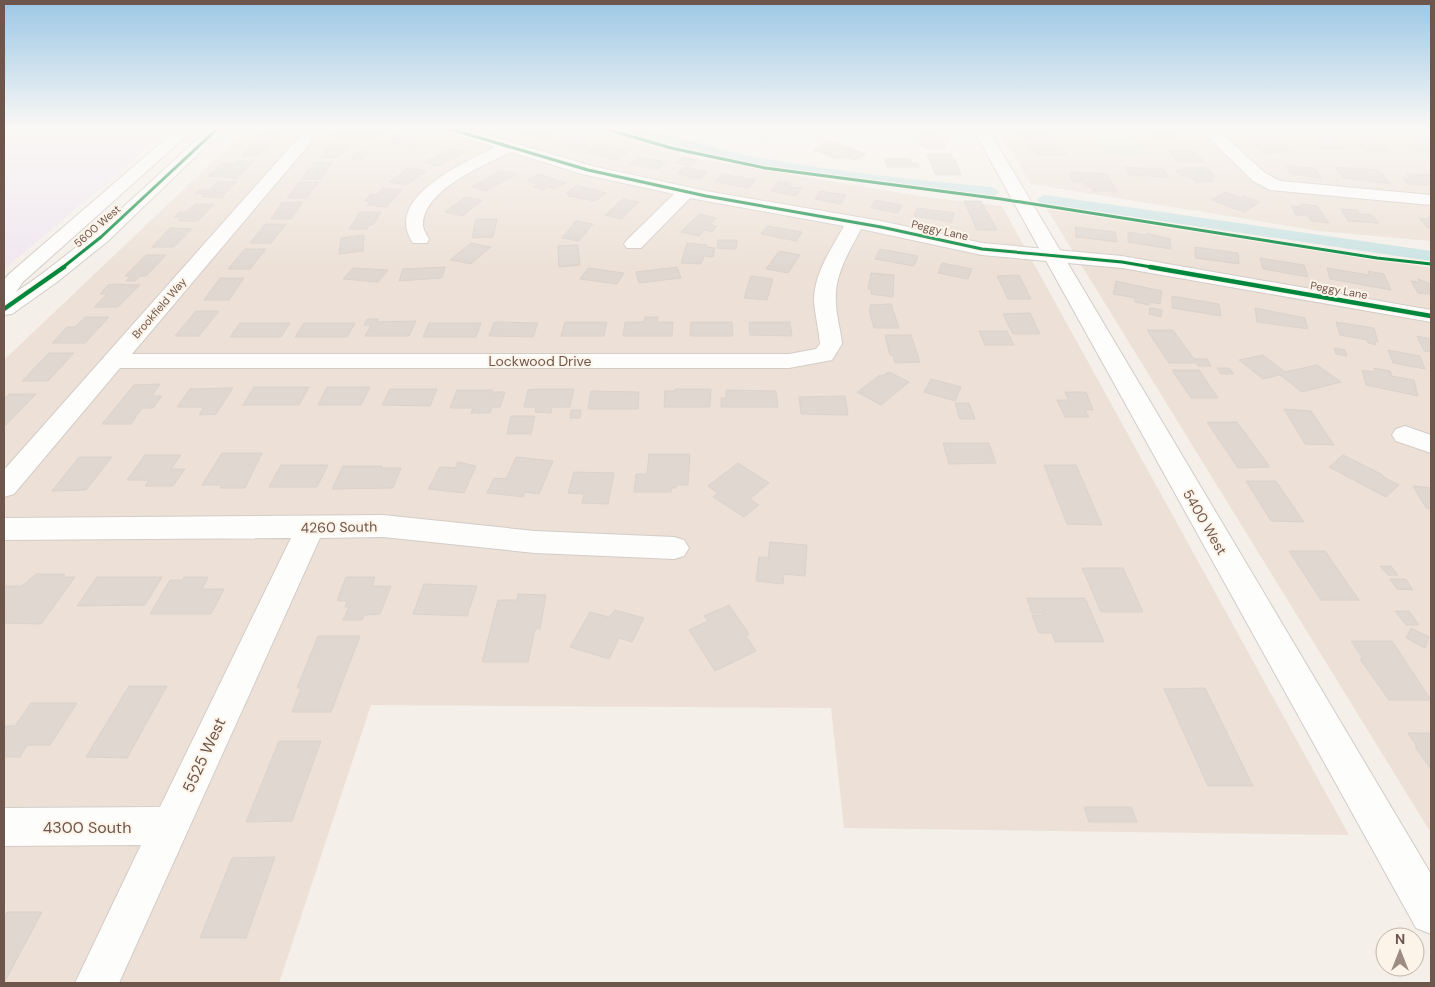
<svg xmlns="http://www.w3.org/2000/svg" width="1435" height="987" font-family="'DM Sans',sans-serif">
	<rect width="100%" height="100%" fill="#f4efe9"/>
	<path fill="#ede1d7" d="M247 129H591L688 157 925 197 1002 206 1349 835 844 828 831 708 371 705 279 983H4V360Z
		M997 129H1431V241L1319 231 1031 184Z
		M1045 206 1431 268V833Z"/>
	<path fill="#f0e7f0" d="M4 129H171L4 269Z"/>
	<path fill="#e2ead5" d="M1088 129H1124L1149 155 1111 156Z"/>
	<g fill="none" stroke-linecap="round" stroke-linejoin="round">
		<path fill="#cbe3e3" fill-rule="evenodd" d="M623 129C665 129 704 147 746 155 827 171 910 179 992 187L1000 192 992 197 885 185 744 163 624 132Z
			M1045 195 1431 251V261L1040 203 1037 200 1040 197Z"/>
	</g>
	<path fill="#e0d7d1" stroke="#dcd2cc" d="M268 129H286L277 139H255Z
		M528 129H543L556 133 544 139 521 133Z
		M914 129H934L937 135H916Z
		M1146 129H1167L1182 141 1155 139Z
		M337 130H368L367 132H381L377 139 332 137Z
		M1019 132H1043L1047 138H1054L1067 155H1038L1030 149 1026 139H1024Z
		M396 134 418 139 414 142 418 143 412 147 384 141Z
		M567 136 591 143 580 149 555 142Z
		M921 137H947L949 141H943L946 148H926L921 145 919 140H922Z
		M1248 138H1274L1290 151 1264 154 1253 145H1258Z
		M1319 140H1332L1344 149H1321L1312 142H1321Z
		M1350 140 1377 141 1391 151H1365Z
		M1416 140 1431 141V152H1418L1403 142H1419Z
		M826 141 833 142 866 154 855 160 844 157 840 159 833 158 814 150Z
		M254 142H272L260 155 242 156Z
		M600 143 630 151 616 160 585 152Z
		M329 145H348L338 158H320Z
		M452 149 466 152 437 167 424 162Z
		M1167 150H1192L1205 162H1178Z
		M368 152 363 159H351L355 153Z
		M926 154H950L955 159 961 175H936Z
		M639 157 666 162 658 169 630 164Z
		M683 157 698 160 691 166 676 163Z
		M884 158 910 159 912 163H918L920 167H887Z
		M236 161H254L237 178 208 176 221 164H233Z
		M315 162H333L320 179H302Z
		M1285 166 1314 168 1321 178 1291 174Z
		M685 167 708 172 700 179 677 174Z
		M1124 167 1163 169 1169 177 1129 175Z
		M1183 167H1206L1215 177H1209L1214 181 1196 182 1189 176H1181L1175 170H1187Z
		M1335 167 1379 170 1391 184 1344 178Z
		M409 168 426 171 407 185 389 182Z
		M501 170 516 174 486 191 472 187Z
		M1069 172 1107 174 1117 192 1094 191 1092 187H1086L1083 182H1073Z
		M539 174 566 183 555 189 548 187 544 190 534 187 538 184 527 181Z
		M722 174 755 180 749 188 715 182Z
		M1406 174 1430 175 1431 185H1410L1403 179H1411Z
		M779 181 790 183 788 186 802 188 796 196 771 191Z
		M217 182H236L222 197H202L205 194H195L199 190H209Z
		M300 182H319L306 198H287Z
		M577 185 606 193 595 201 568 196 571 194 566 193Z
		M383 188 402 190 386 207 367 205 370 202 364 201 371 194 377 195Z
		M820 191 846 195 841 204 815 199Z
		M1225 192 1241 198 1244 196 1260 202 1244 212 1211 200Z
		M465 197 482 200 463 216 445 212Z
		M623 199 639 202 622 219 605 215Z
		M875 200 902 205 898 213 871 208Z
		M964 201H981L997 230H977Z
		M282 202H303L291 219H271Z
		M195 204H214L198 221H178L182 217H174L179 212H186Z
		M1301 204 1317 206 1329 223 1311 221 1308 216 1296 215 1291 206 1302 207Z
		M917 208 954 213 952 222 914 216Z
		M1341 209 1357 210 1360 214 1372 215 1379 223 1348 221Z
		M360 212H381L373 225H369L367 229H349Z
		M699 214 716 218 710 225 717 226 712 232 705 230 699 236 681 232Z
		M1428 216H1431V228L1427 227 1419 218 1430 219Z
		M476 219H497L493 237 472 238Z
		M576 221 593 224 579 241 562 238Z
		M265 224H286L271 243H250Z
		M767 226 802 232 796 241 761 234Z
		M1075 227 1115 232 1117 242 1076 237Z
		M170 228 192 229 174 247H152Z
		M1128 232 1147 235V233L1170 239 1171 249 1128 242Z
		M364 235 363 251 339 254 341 238Z
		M718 240H737L736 249 717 248Z
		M471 243 491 247 471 264 450 260Z
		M687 243 707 245 706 247 715 248 713 257 704 256 701 264 681 263Z
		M578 245 580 265 559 267 558 246Z
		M1195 247 1238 253 1239 264 1195 258Z
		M245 249H266L250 269H228Z
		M880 249 918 256 914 266 875 259Z
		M779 251 800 255 788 273 766 269Z
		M146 255H166L146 276H140L135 281H126L131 276H125Z
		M1260 258 1304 265 1308 277 1263 269Z
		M942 263 972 269 968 279 938 273Z
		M445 267 442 278 399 281 403 269Z
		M677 267 681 278 639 283 636 272Z
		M353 268 388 270 378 282 343 279Z
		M588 268 624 273 617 284 580 279Z
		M1327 268 1369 275 1368 271 1384 274 1391 290 1330 279Z
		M871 273 894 275 893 297 871 294V289H868Z
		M1019 275 1031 299H1008L997 276Z
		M751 276 773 279 767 300 744 298Z
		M220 278H244L229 300H204Z
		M1418 279 1431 284V294L1418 293 1411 281 1419 282Z
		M1116 281 1162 291 1160 304 1150 302 1149 305 1135 302V298L1113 294Z
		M116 284 140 285 118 307H94L107 294H100L108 285Z
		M1172 296 1219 304 1221 316 1172 308Z
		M891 304 899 328H874L869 310H871L870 305Z
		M1150 308 1162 310 1161 317 1149 314Z
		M1255 308 1305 318 1308 329 1257 322Z
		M196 311H219L199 336H175Z
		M1030 313 1040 334H1013L1003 314Z
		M85 317H109L85 343H52L67 327H75Z
		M645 317H658L657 322H673L672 336H623L625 322H644Z
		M367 319H378L377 322 416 321 409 336H365L371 325H364Z
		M494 322 538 323 533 337 489 336Z
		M565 322H607L604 336H561Z
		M691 322H732L733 336H690Z
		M749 322H790L792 336 750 335Z
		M1336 322 1374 328 1378 342 1375 341 1376 345 1368 343 1367 340 1340 335Z
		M240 323H290L281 337H230Z
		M304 323H355L347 337H295Z
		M429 323H481L476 337H423Z
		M1147 330H1173L1194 359H1207L1211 366H1198L1196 363H1169Z
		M979 331H1007L1014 345H985Z
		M885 335H911L920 362 895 363 893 355H890Z
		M1417 336 1431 339V352L1424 351Z
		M1334 348 1345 350 1347 356 1336 354Z
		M1388 350 1420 356 1425 369 1393 363Z
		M49 353H74L48 381H22Z
		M1263 355 1285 372 1317 365 1341 382 1302 392 1280 375 1263 379 1239 360Z
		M1217 368H1229L1234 374H1221Z
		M1374 368 1390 371 1392 376 1414 380 1418 396 1366 385 1362 370 1375 372Z
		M1172 370H1199L1218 398H1191Z
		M889 372 909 382 881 405 857 392 880 375 882 376Z
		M931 379 961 387 955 401 924 392Z
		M160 384 152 396H162L153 408H142L131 424H102L134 385Z
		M254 387H309L299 405H243Z
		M327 387H370L361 405H318Z
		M233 388 216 414 199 415 204 407H177L190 389Z
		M390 389H437L430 406 382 405Z
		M539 389H574L570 407H552L551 413 535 412 536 407H524L528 390Z
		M675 389H711L710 407H664L665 391H675Z
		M457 390H493L492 392H505L500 407H492L490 413H471L473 408H450Z
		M726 390 776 391 778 407H721V398H726Z
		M591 391 639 392 638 409H588Z
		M1065 392H1086L1093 410H1085L1089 417H1065L1057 400H1068Z
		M9 394H36L4 427V399Z
		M845 396 848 415 801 414 799 397Z
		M955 403H969L975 419H960Z
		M1284 409 1311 411 1334 445 1305 444Z
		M571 410H581L580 418H570Z
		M511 416H535L531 434H507Z
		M1207 422H1237L1270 467 1238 468Z
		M943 443H989L996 463 949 464Z
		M222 453H262L245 488H220L222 485H202Z
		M649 454H690L688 485H676V488H671V492H634L636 474H647Z
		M145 455H181L171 469H185L173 486H145L149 480H127Z
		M1343 455 1383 475 1382 476 1399 485 1386 497 1329 467Z
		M79 457H112L86 490 52 491Z
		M516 457 553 461 539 494 525 492 523 497 487 493 494 478 506 479Z
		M458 462 476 466 464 493 428 489 440 467 455 468Z
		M738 463 769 483 750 499 759 505 744 517 713 497 718 493 708 486Z
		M281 465H328L317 487H269Z
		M1044 465H1076L1102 525 1067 524Z
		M343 466H382L381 468H401L393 488 332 489Z
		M574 472 614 473 608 504 582 503 584 494 568 493Z
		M1246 481H1276L1304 522 1271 521Z
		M1413 486 1431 488V509L1426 508Z
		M770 542 807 545 805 576 784 574 783 584 756 581 759 557 768 558Z
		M1289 551H1325L1359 600H1321Z
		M1380 566H1391L1398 575H1388Z
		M1082 568H1123L1143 612H1101Z
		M36 574H65L63 577H75L41 624 4 623V618L7 613H4V586H22Z
		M97 577H162L145 605 77 606Z
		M184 577H208L202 589H224L211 614H150L170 580H183Z
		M346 577H375L372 586H391L380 614 364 615 362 620H343L349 607H345L347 601H338V598Z
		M1390 579H1406L1413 590 1397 589Z
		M424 584 477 586 467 616 413 614Z
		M518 594 546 595 540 629H535L528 662H482L498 600H517Z
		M1027 598H1085L1104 642H1055L1052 633H1039L1032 615H1045L1044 613H1032Z
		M729 605 749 634 746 636 756 651 715 671 689 630 708 621 704 616Z
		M615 610 644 618 632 642 619 638 609 659 570 647 590 612 609 617Z
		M1395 611H1409L1419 625H1406Z
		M1411 628 1429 637 1425 648 1406 638Z
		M318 636H360L331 712H292L301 688H297Z
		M1351 641H1392L1431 700H1389L1360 659H1363Z
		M129 686H167L127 758 86 757Z
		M1205 688 1253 786H1208L1164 689Z
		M31 703H77L50 745H27L20 757H4V730L6 726H15Z
		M1408 733H1431V769L1415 747H1417Z
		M279 741H321L292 821 246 822Z
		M1084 807H1131L1137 822H1089Z
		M275 857 246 938H200L232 858Z
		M7 912H42L4 983V919Z"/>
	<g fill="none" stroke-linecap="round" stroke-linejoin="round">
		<defs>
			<path id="street" d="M306 129H322L132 354H789L816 349 820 344C819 330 815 316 814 301 814 273 831 250 844 226L690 198 641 248H627L624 244 627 240 674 194 582 174 511 152C484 165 423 190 423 225 423 230 427 235 429 239L427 243H413C382 198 464 163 495 147L445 132 443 129H467L592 166 706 191 881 221 982 243 1122 256 1431 310V322L1122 268 982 255 861 229C849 252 834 275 836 302 836 316 841 330 842 344L832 360 789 368H120L14 494 4 497V470Z
				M1205 129H1221L1220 132 1265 173 1280 181 1431 195V205L1270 190 1253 181 1207 136Z
				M1405 426 1431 435V453L1396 441 1392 435 1396 429Z
				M383 515 535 531 674 537 684 540 689 548 684 556 674 559 535 553 383 537 320 538 119 983H75L141 845 4 846V808L160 807 291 538 4 540V518Z"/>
			<path id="secondary" d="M177 129H194L23 282 16 292C86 245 146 186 208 129H224L108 241 57 282 12 314 4 315V280L9 274Z
				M973 129H988L1431 874V934L1416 928Z"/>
		</defs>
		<use href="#street" stroke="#d3ccc7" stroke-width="2"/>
		<use href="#secondary" stroke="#d3cbc6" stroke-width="2"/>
		<use href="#street" fill="#fdfdfc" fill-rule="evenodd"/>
		<use href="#secondary" fill="#fdfdfc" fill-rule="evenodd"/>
		<defs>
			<path id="cycleway-far1" d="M450 129 588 170 706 196 881 227 982 249 1122 262 1157 268
				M606 129 671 148 765 168 1001 199 1377 258 1431 264
				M62 268 101 237 217 129"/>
			<path id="cycleway" d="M1150 267 1431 316
				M4 309 64 267"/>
		</defs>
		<use href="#cycleway-far1" stroke="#fdf4e9" stroke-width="5"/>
		<use href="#cycleway" stroke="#fdf4e9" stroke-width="7"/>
		<use href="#cycleway-far1" stroke="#00873e" stroke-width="3"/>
		<use href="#cycleway" stroke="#00873e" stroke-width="4.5"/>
	</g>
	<linearGradient id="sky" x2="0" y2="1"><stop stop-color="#9cc7e6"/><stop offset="0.48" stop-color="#faf8f5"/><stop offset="1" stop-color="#faf8f5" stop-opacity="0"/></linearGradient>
	<rect width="1435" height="267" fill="url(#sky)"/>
	<g text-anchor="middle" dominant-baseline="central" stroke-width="4" stroke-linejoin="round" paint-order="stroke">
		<g font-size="11" fill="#6f564c" stroke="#fdf4e9">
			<text transform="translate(97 226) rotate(-41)">5600 West</text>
			<text transform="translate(940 230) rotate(13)">Peggy Lane</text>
			<text transform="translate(1339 290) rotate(10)">Peggy Lane</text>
			<text transform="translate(159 308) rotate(-49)">Brookfield Way</text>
		</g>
		<g font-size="14" fill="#6f564c" stroke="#fdf4e9">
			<text x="540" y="361">Lockwood Drive</text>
			<text transform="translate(1205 522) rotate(60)">5400 West</text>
			<text transform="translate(339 527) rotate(-1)">4260 South</text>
		</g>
		<g font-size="16" fill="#6f564c" stroke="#fdf4e9">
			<text transform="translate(204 755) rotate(-65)">5525 West</text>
			<text x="87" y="827">4300 South</text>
		</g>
	</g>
	<rect width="1435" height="987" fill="none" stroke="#6f564c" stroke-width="10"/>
	<g transform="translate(1400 952)"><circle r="24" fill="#fdf4e9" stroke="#c4b5aa"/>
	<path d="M0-4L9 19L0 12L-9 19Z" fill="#9e8c83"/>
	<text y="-8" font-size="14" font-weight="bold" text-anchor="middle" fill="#6f564c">N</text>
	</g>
</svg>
